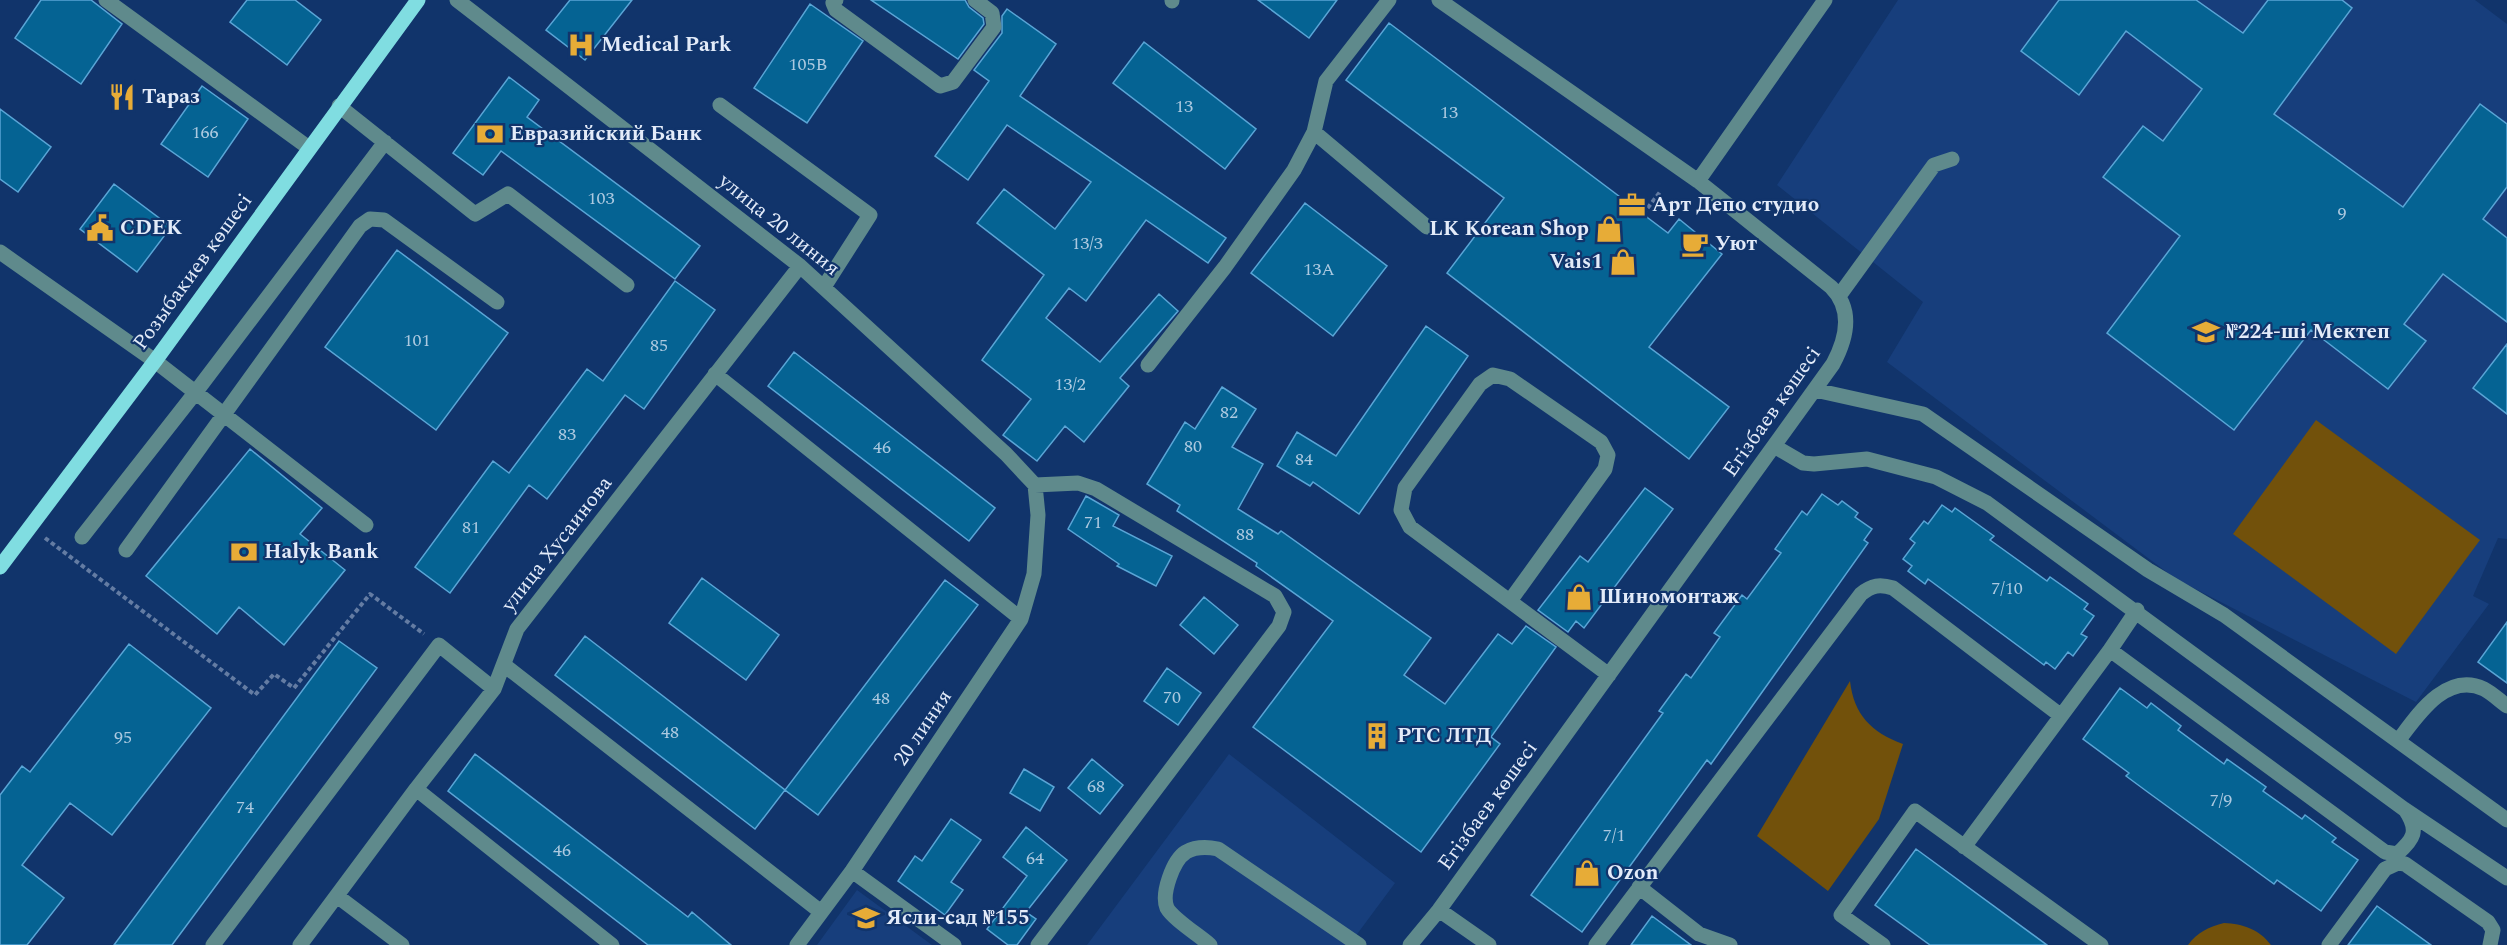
<svg xmlns="http://www.w3.org/2000/svg" width="2507" height="945" font-family="Spectral,serif">
	<rect width="100%" height="100%" fill="#11346b"/>
	<path fill="#173e7c" d="M1898 0H2475L2507 24V539L2498 538 2473 596 2489 604 2416 702 2176 579 1887 362 1923 302 1777 185Z
		M1229 754 1395 883 1349 945H1087Z
		M857 890 932 945H817Z"/>
	<path fill="#72510b" d="M2316 420 2480 540 2396 654 2233 534Z
		M1850 681C1854 715 1871 732 1903 744L1879 819 1828 891 1757 836Z
		M2224 923C2243 924 2259 929 2271 945H2188C2197 932 2209 927 2224 923Z"/>
	<path fill="#056393" stroke="#5aa5d6" stroke-width="1.5" d="M41 0H91L122 24 81 84 15 38Z
		M247 0H295L321 20 287 65 230 22Z
		M570 0H632L585 60 546 30Z
		M871 0H965L969 7 983 18 984 24 958 59Z
		M1258 0H1337L1309 38Z
		M2059 0H2196L2243 33 2268 0H2342L2352 8 2274 114 2403 207 2480 104 2507 124V187L2483 219 2507 238V322L2443 274 2404 324 2426 341 2388 389 2311 330 2234 430 2107 333 2180 236 2103 177 2143 126 2163 141 2202 89 2126 31 2079 95 2021 51Z
		M810 4 863 41 807 123 754 88Z
		M1007 9 1056 44 1020 96 1226 238 1208 263 1146 220 1086 301 1069 288 1046 318 1100 362 1159 294 1178 311 1120 378 1129 386 1084 442 1065 426 1037 461 1003 435 1031 399 982 360 1044 275 977 223 1004 189 1055 229 1091 182 1007 125 968 180 935 156 989 81 974 70 1002 33V16Z
		M1389 23 1668 233 1679 219 1722 254 1649 347 1729 407 1689 459 1447 273 1504 198 1346 80Z
		M1144 42 1256 129 1225 169 1113 83Z
		M509 77 539 100 527 117 700 246 675 279 501 151 483 175 453 153Z
		M202 86 248 119 208 177 161 144Z
		M0 109 51 147 18 192 0 179Z
		M114 184 171 227 137 272 80 229Z
		M1305 203 1387 266 1333 336 1251 273Z
		M397 250 508 333 436 430 325 347Z
		M675 281 715 310 644 409 625 395 547 499 529 485 450 593 415 567 493 461 509 473 587 369 603 381Z
		M1426 326 1468 356 1359 514 1313 482 1310 486 1277 466 1297 432 1336 456Z
		M2507 344V414L2473 388Z
		M794 352 995 508 969 541 768 386Z
		M1222 387 1256 409 1232 447 1263 464 1238 509 1278 534 1281 531 1431 638 1404 675 1445 704 1498 634 1512 644 1526 626 1556 647 1491 737 1500 744 1421 852 1253 727 1333 621 1256 566 1257 563 1177 511 1180 505 1147 484 1185 422 1195 429Z
		M250 449 322 508 300 534 345 570 284 645 239 607 217 634 146 576Z
		M1645 488 1673 509 1584 628 1576 621 1568 632 1538 610 1580 556 1588 562Z
		M1822 494 1838 505 1842 501 1858 513 1855 517 1872 529 1864 540 1868 543 1711 764 1707 760 1582 932 1531 895 1663 713 1659 711 1686 674 1691 678 1720 637 1714 633 1742 595 1747 599 1781 553 1775 549 1802 511 1807 515Z
		M1086 496 1119 515 1113 526 1172 556 1156 586 1117 566 1119 564 1068 529Z
		M1942 505 1952 512 1955 508 1994 536 1990 540 2047 581 2050 577 2088 604 2084 609 2094 616 2081 634 2087 637 2073 656 2068 652 2055 669 2046 662 2044 665 1928 579 1925 584 1908 571 1912 566 1903 559 1915 543 1910 539 1924 521 1928 524Z
		M702 578 779 635 746 680 669 623Z
		M945 580 978 605 818 815 785 790Z
		M1204 597 1238 625 1214 654 1180 625Z
		M2507 622V683L2478 662Z
		M585 636 785 790 755 829 555 675Z
		M339 641 377 668 172 945H114Z
		M129 644 211 708 112 835 70 803 22 865 64 898 27 945H0V795L22 766 30 772Z
		M1167 668 1201 693 1178 725 1144 701Z
		M2120 688 2147 708 2151 703 2181 726 2178 730 2224 764 2227 759 2266 787 2263 791 2302 819 2305 815 2336 838 2332 842 2358 860 2321 911 2277 880 2274 884 2149 793 2126 776 2129 773 2083 739Z
		M475 754 688 917 692 912 731 945H648L448 791Z
		M1092 759 1123 785 1100 814 1068 788Z
		M1024 769 1054 787 1040 811 1010 793Z
		M951 819 981 840 951 882 963 890 945 915 898 881 915 856 922 861Z
		M1026 827 1067 860 1026 912 1036 919 1017 945H1008L987 929 1027 876 1003 857Z
		M1916 849 2047 945H1930L1875 905Z
		M2377 906 2431 945H2348Z
		M1652 916 1691 945H1631Z"/>
	<g fill="none" stroke-linecap="round" stroke-linejoin="round">
		<path stroke="#647ca3" stroke-width="4" stroke-dasharray="4.5 3" stroke-linecap="butt" d="M1643 214 1660 192
			M45 538 255 695 274 674 294 688 370 594 424 634"/>
		<path stroke="#5f8a8c" stroke-width="15" d="M106 0 309 148
			M457 0 800 266 1006 454 1035 485 1038 515 1034 574 1021 619 852 871 797 945
			M836 0 833 3 836 10 940 86 953 82 994 27 992 13 975 0
			M1172 1V0
			M720 105 870 215 824 287
			M339 106 475 214 508 194 627 285
			M1314 132 1427 227
			M1698 181 1825 0
			M0 252 155 361 366 525
			M1839 296 1934 165 1952 159
			M1148 365 1225 267 1294 170 1314 132 1326 81 1389 0
			M715 374 1021 619
			M1815 390 1923 414 2148 570 2224 615 2507 820
			M1774 446 1803 463 1814 464 1867 459 1936 477 1987 503 2404 809 2507 878
			M1035 485 1078 483 1096 489 1275 596 1284 612 1279 626 1038 945
			M82 537 195 393 385 142
			M126 550 360 226 370 219 384 220 497 302
			M1510 601 1605 469 1608 455 1601 442 1510 379 1493 375 1480 384 1405 488 1401 510 1410 527 1609 675
			M2110 650 2385 852 2397 854C2414 839 2419 831 2406 811
			M504 665 821 912
			M2398 741C2417 716 2446 671 2484 689 2492 693 2500 701 2507 706
			M416 789 612 945
			M1964 847 2110 650 2137 610
			M852 871 954 945
			M1639 887 1699 934 1730 945
			M337 896 402 945
			M1439 910 1489 945
			M213 945 439 645 494 689
			M300 945 416 789 494 689 517 629 800 266
			M1210 945C1200 936 1173 919 1167 908 1161 894 1173 860 1186 852 1195 847 1208 847 1218 849L1359 945
			M1410 945 1439 910 1833 364C1847 338 1853 309 1831 287L1698 181 1439 0
			M1596 945 1861 594C1872 585 1880 584 1893 588L2060 715
			M1883 945 1841 915 1915 811 2101 945
			M2329 945 2385 869 2398 863 2405 864 2488 922 2493 930 2490 945"/>
		<path stroke="#80dde1" stroke-width="15" d="M0 567 155 361 418 0"/>
	</g>
	<defs>
		<symbol id="hospital-bare" viewBox="-9 -9 18 18"><path d="M-5-5h3v3.5h4V-5h3V5h-3V1.5h-4V5h-3Z" fill="#e7ac37" stroke="#11346b" stroke-width="2.5" paint-order="stroke"/></symbol>
		<symbol id="restaurant-bare" viewBox="-9 -9 18 18"><path d="M-5-6h1v4h1v-4h1v4h1v-4h1v5L-1.5 .5V6h-2V.5L-5-1ZM5-6V6H3V1.5H1.5Q1.5-4 5-6Z" fill="#e7ac37" stroke="#11346b" stroke-width="2.5" paint-order="stroke"/></symbol>
		<symbol id="bank-bare" viewBox="-9 -9 18 18"><path d="M-6-4H6V4H-6ZM0-2.3a2.3 2.3 0 1 0 0 4.6a2.3 2.3 0 1 0 0-4.6Z" fill="#e7ac37" stroke="#11346b" stroke-width="2.5" paint-order="stroke"/></symbol>
		<symbol id="office-bare" viewBox="-9 -9 18 18"><path d="M-6-3h4V-5.5h4V-3h4V5H-6ZM-1-4.5V-3h2v-1.5ZM-6 0V1H6V0Z" fill="#e7ac37" stroke="#11346b" stroke-width="2.5" paint-order="stroke"/></symbol>
		<symbol id="civic-bare" viewBox="-9 -9 18 18"><path d="M-.6-6.5H3V-4.5H.6V-3L4-1V1h2V6H-6V1h2V-1L-.6-3ZM-1.2 2.5V6h2.4V2.5Z" fill="#e7ac37" stroke="#11346b" stroke-width="2.5" paint-order="stroke"/></symbol>
		<symbol id="shop-bare" viewBox="-9 -9 18 18"><path d="M-5-2.5h2.3a2.7 3.5 0 0 1 5.4 0H5L5.5 6h-11ZM-1.5-2.5h3a1.5 2.3 0 0 0-3 0Z" fill="#e7ac37" stroke="#11346b" stroke-width="2.5" paint-order="stroke"/></symbol>
		<symbol id="cafe-bare" viewBox="-9 -9 18 18"><path d="M-5.5-4.5H6V0H3Q3 3.5 0 3.5H-2.5Q-5.5 3.5-5.5 0ZM3-3.2v2h1.7v-2ZM-6 4.5H4V6H-6Z" fill="#e7ac37" stroke="#11346b" stroke-width="2.5" paint-order="stroke"/></symbol>
		<symbol id="school-bare" viewBox="-9 -9 18 18"><path d="M0-5L7-2L0 1L-7-2ZM-4 1L0 2.5L4 1V4Q0 6-4 4Z" fill="#e7ac37" stroke="#11346b" stroke-width="2.5" paint-order="stroke"/></symbol>
		<symbol id="building-bare" viewBox="-9 -9 18 18"><path d="M-4-6H4V6H1V3H-1V6H-4ZM-2.5-4.3h1.7v1.8h-1.7ZM.8-4.3h1.7v1.8H.8ZM-2.5-1h1.7V.8h-1.7ZM.8-1h1.7V.8H.8Z" fill="#e7ac37" stroke="#11346b" stroke-width="2.5" paint-order="stroke"/></symbol>
	</defs>
	<g fill-rule="evenodd">
		<use href="#hospital-bare" x="562" y="26" width="38" height="38"/>
		<use href="#restaurant-bare" x="103" y="78" width="38" height="38"/>
		<use href="#bank-bare" x="471" y="115" width="38" height="38"/>
		<use href="#office-bare" x="1613" y="186" width="38" height="38"/>
		<use href="#civic-bare" x="81" y="209" width="38" height="38"/>
		<use href="#shop-bare" x="1590" y="210" width="38" height="38"/>
		<use href="#cafe-bare" x="1676" y="225" width="38" height="38"/>
		<use href="#shop-bare" x="1604" y="243" width="38" height="38"/>
		<use href="#school-bare" x="2187" y="313" width="38" height="38"/>
		<use href="#bank-bare" x="225" y="533" width="38" height="38"/>
		<use href="#shop-bare" x="1560" y="578" width="38" height="38"/>
		<use href="#building-bare" x="1358" y="717" width="38" height="38"/>
		<use href="#shop-bare" x="1568" y="854" width="38" height="38"/>
		<use href="#school-bare" x="847" y="899" width="38" height="38"/>
	</g>
	<g text-anchor="middle" dominant-baseline="central" stroke-width="4.5" stroke-linejoin="round" paint-order="stroke">
		<g font-size="18" fill="#acc9e0">
			<text x="808" y="64">105В</text>
			<text x="1184" y="106">13</text>
			<text x="1449" y="112">13</text>
			<text x="205" y="132">166</text>
			<text x="601" y="198">103</text>
			<text x="2342" y="213">9</text>
			<text x="1087" y="243">13/3</text>
			<text x="1319" y="269">13А</text>
			<text x="417" y="340">101</text>
			<text x="659" y="345">85</text>
			<text x="1070" y="384">13/2</text>
			<text x="1229" y="412">82</text>
			<text x="567" y="434">83</text>
			<text x="1193" y="446">80</text>
			<text x="882" y="447">46</text>
			<text x="1304" y="459">84</text>
			<text x="1093" y="522">71</text>
			<text x="471" y="527">81</text>
			<text x="1245" y="534">88</text>
			<text x="2007" y="588">7/10</text>
			<text x="1172" y="697">70</text>
			<text x="881" y="698">48</text>
			<text x="670" y="732">48</text>
			<text x="123" y="737">95</text>
			<text x="1096" y="786">68</text>
			<text x="2221" y="800">7/9</text>
			<text x="245" y="807">74</text>
			<text x="1614" y="835">7/1</text>
			<text x="562" y="850">46</text>
			<text x="1035" y="858">64</text>
		</g>
		<g font-size="21" font-weight="bold" fill="#e3ebf9" stroke="#11346b" text-anchor="start">
			<text x="601" y="45">Medical Park</text>
			<text x="142" y="97">Тараз</text>
			<text x="510" y="134">Евразийский Банк</text>
			<text x="1652" y="205">Арт Депо студио</text>
			<text x="120" y="228">CDEK</text>
			<text x="1589" y="229" text-anchor="end">LK Korean Shop</text>
			<text x="1715" y="244">Уют</text>
			<text x="1603" y="262" text-anchor="end">Vais1</text>
			<text x="2226" y="332">№224-ші Мектеп</text>
			<text x="264" y="552">Halyk Bank</text>
			<text x="1599" y="597">Шиномонтаж</text>
			<text x="1397" y="736">РТС ЛТД</text>
			<text x="1607" y="873">Ozon</text>
			<text x="886" y="918">Ясли-сад №155</text>
		</g>
		<g font-size="21" fill="#e3ebf9" stroke="#11346b">
			<text transform="translate(779 225) rotate(39)">улица 20 линия</text>
			<text transform="translate(193 272) rotate(-54)">Розыбакиев көшесі</text>
			<text transform="translate(1772 412) rotate(-55)">Егізбаев көшесі</text>
			<text transform="translate(557 544) rotate(-52)">улица Хусаинова</text>
			<text transform="translate(923 728) rotate(-56)">20 линия</text>
			<text transform="translate(1488 806) rotate(-54)">Егізбаев көшесі</text>
		</g>
	</g>
</svg>
